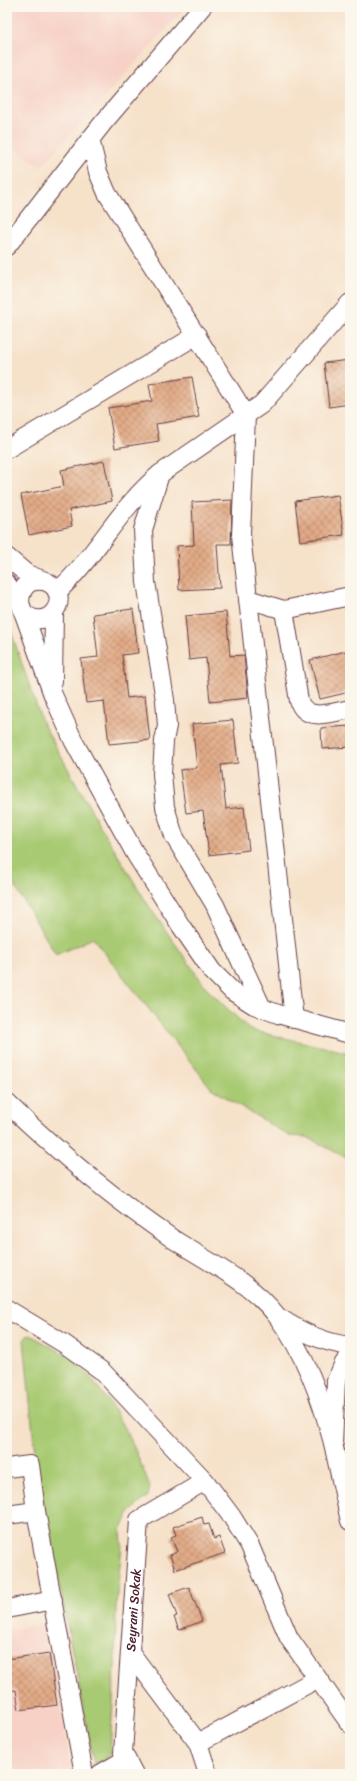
<svg xmlns="http://www.w3.org/2000/svg" width="357" height="1781" font-family="Sriracha,sans-serif">
	<defs>
		<pattern id="building-cross-hatch" width="8" height="8" patternUnits="userSpaceOnUse"><rect width="8" height="8" fill="#e2ab87"/><path d="M0 0l8 8M0 8l8-8" fill="none" stroke="#b98b6f"/></pattern>
	</defs>
	<rect width="100%" height="100%" fill="#fbf7ec"/>
	<filter id="ink" filterUnits="userSpaceOnUse"><feTurbulence type="fractalNoise" baseFrequency=".025" numOctaves="2"/><feDisplacementMap in="SourceGraphic" scale="8" xChannelSelector="R" yChannelSelector="G"/><feConvolveMatrix kernelMatrix="1 2 1 2 8 2 1 2 1" color-interpolation-filters="sRGB"/></filter>
	<filter id="wash" filterUnits="userSpaceOnUse"><feTurbulence type="fractalNoise" baseFrequency=".012" numOctaves="4" result="noise"/><feDisplacementMap in="SourceGraphic" scale="16" xChannelSelector="R" yChannelSelector="G"/><feGaussianBlur stdDeviation="0.9" result="paint"/><feColorMatrix in="noise" values="0 0 0 0 0 0 0 0 0 0 0 0 0 0 0 0 0 1.4 0 .05"/><feComposite in="paint" operator="in"/></filter>
	<g filter="url(#wash)">
		<rect width="100%" height="100%" fill="#f6e1c9"/>
		<path fill="#f7d1c6" d="M7 7H186L41 167 7 143Z
			M46 1623 71 1769 51 1774H7V1630Z"/>
		<path fill="#a8ca72" stroke="#79744e" d="M7 626 10 629 42 722 100 826 150 908 207 989 250 1030 350 1053V1160L307 1137 289 1136 211 1088 93 938 56 955 7 873Z
			M30 1335 63 1353 75 1362 93 1380 110 1404 131 1440 150 1486 148 1496 130 1512 121 1530 122 1544 116 1605 115 1667 110 1753 104 1760 94 1764 36 1464 24 1340 27 1336Z"/>
		<g id="blocks">
			<path fill="url(#building-cross-hatch)" d="M350 360V404L329 407 324 363Z
				M192 377 199 417 156 424 159 441 115 448 108 408 152 401 149 384Z
				M104 461 112 501 69 510 72 526 29 535 21 495 64 486 61 470Z
				M338 495 344 535 300 541 295 501Z
				M232 500 231 544H217L220 588 179 590 177 546 194 545 192 502Z
				M133 609 138 653 122 655 127 698 145 696 150 740 109 744 104 701 86 703 81 659 98 657 93 614Z
				M226 612 230 656 244 655 248 698 210 702 206 658 189 660 185 616Z
				M350 650V692L320 699 310 660Z
				M233 720 238 763 221 765 226 809 244 807 249 850 209 855 203 811 186 813 180 770 197 768 192 724Z
				M350 726V747L322 749 321 728Z
				M202 1517 204 1525 209 1524 214 1539 219 1537 225 1553 175 1570 170 1555 177 1552 171 1537 176 1535 173 1527Z
				M189 1587 202 1621 179 1630 174 1617 177 1616 169 1594Z
				M49 1653 57 1705 19 1710 16 1690 7 1691V1659Z"/>
		</g>
	</g>
	<g filter="url(#ink)">
		<use href="#blocks" fill-opacity="0" stroke="#643c43" stroke-width="1"/>
		<g fill="none" stroke-linecap="round" stroke-linejoin="round">
			<defs>
				<g id="minor">
					<path d="M90 139 98 172 107 193 246 415 241 535 294 1019"/>
					<path d="M7 246 103 123 202 7"/>
					<path d="M7 449 197 335"/>
					<path d="M160 474 143 530 146 582 165 700 167 726 164 741 162 774 165 807 174 836 215 905 262 1008"/>
					<path d="M7 557 27 574 45 581"/>
					<path d="M7 584 20 603"/>
					<path d="M57 592C97 555 118 509 160 474L262 404 350 303"/>
					<path d="M248 599 284 610 350 596"/>
					<path d="M284 610 299 701C306 723 334 712 350 709"/>
					<path d="M24 613C48 634 73 597 49 583 43 580 37 580 31 582 23 586 20 594 20 603L53 695 74 742 136 855 181 926 212 971 232 991 254 1005 278 1014 350 1034"/>
					<path d="M53 681 54 613"/>
					<path d="M7 1103C58 1152 114 1199 173 1239 208 1262 251 1282 277 1316 305 1353 321 1398 333 1443"/>
					<path d="M7 1309 63 1343 102 1371 205 1481 232 1517 250 1546 289 1638 350 1724"/>
					<path d="M280 1318C301 1332 325 1343 350 1346"/>
					<path d="M350 1356 344 1363 336 1381 333 1443 350 1521"/>
					<path d="M7 1468 30 1465 36 1511 84 1774"/>
					<path d="M7 1515 36 1511"/>
					<path d="M7 1609 53 1600"/>
					<path d="M130 1652 198 1743 208 1774"/>
					<path d="M198 1743 317 1679"/>
					<path d="M100 1774 126 1759"/>
					<path id="s1" d="M134 1774 123 1753 139 1520 205 1481"/>
				</g>
			</defs>
			<use href="#minor" stroke="#643c43" stroke-width="20"/>
			<use href="#minor" stroke="#fff" stroke-width="18"/>
		</g>
	</g>
	<g text-anchor="middle" dominant-baseline="central" stroke-width="4" stroke-linejoin="round" paint-order="stroke">
		<g font-size="13" fill="#4a1f2b" stroke="#fbf7ec">
			<text stroke="none"><textPath href="#s1" startOffset="167">Seyrani Sokak</textPath></text>
		</g>
	</g>
	<rect width="357" height="1781" fill="none" stroke="#fbf7ec" stroke-width="24"/>
</svg>
